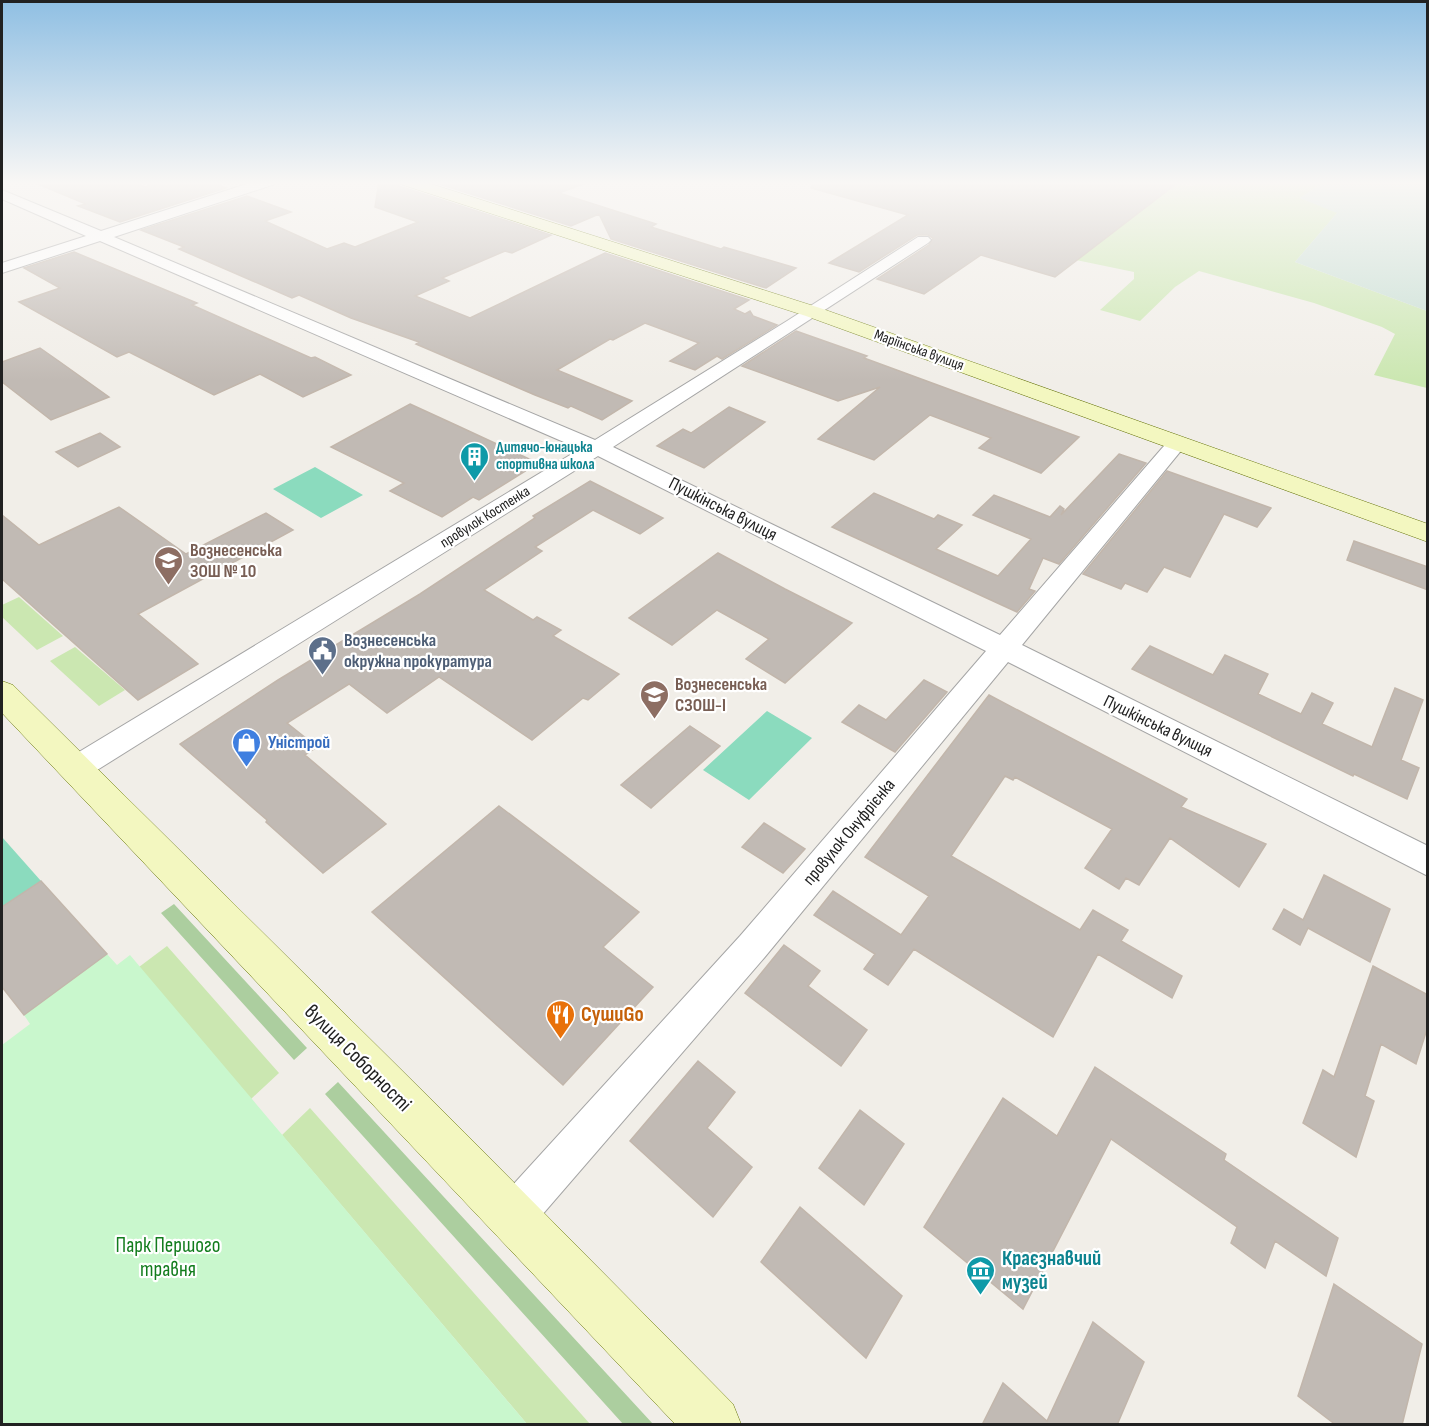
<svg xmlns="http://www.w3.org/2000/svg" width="1429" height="1426" font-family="'Sofia Sans Condensed',sans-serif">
	<rect width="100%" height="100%" fill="#f1eee8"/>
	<path fill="#cbe7b1" d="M1212 181H1326L1300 198 1338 212 1295 262 1427 311V388L1374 375 1395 334 1382 327 1314 303 1199 271 1175 287 1140 321 1100 310 1134 279V272L1076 260 1177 184 1191 186Z
		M19 597 63 636 37 650 2 617V605Z
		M75 647 125 690 99 706 50 661Z
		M167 946 279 1073 251 1099 139 967Z
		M310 1108 590 1424H527L282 1135Z"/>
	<path fill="#acce9f" d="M174 904 307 1048 294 1060 161 913Z
		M338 1082 653 1424H623L325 1094Z"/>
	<path fill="#c6ded3" d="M1326 181H1427V311L1295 262 1337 213 1300 198Z"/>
	<path fill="#c9f7cd" d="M107 954 117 965 130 955 527 1424H2V1045L30 1024 24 1015Z"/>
	<path fill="#8bdbbe" d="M315 467 363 495 321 518 273 489Z
		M767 711 812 738 749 800 703 770Z
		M2 837 41 881 2 907Z"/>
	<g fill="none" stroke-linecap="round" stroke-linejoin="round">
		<path fill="#abcfdc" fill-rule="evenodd" d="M1419 181 1428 182V185L1420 182Z"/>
	</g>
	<path fill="#c1bab4" stroke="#c2b6ab" stroke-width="1.5" d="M132 181 145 187 157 183 165 186 181 181H207L226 188 120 222 78 206 86 204 33 182Z
		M379 181H396L399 186 551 235 512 253 505 251 442 278 449 281 415 296 470 318 605 253 749 300 734 309 745 314 750 311 753 316 777 325 722 359 717 356 695 370 670 361 699 343 645 323 613 340 610 339 557 370 632 401 602 420 571 406 568 408 535 395 416 344 419 342 351 318 299 295 292 298 179 249 184 247 141 230 247 196 291 212 265 221 327 249 344 243 355 247 418 222 375 207Z
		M430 181H586V183L559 193 656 224 651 227 721 249 724 247 796 268 766 288 611 239 599 214 571 226Z
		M812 181H1180L1055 277 981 255 924 294 877 279 929 245 933 238 928 235H917L859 272 829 263 908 215 811 188Z
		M74 252 197 303 192 305 311 358 315 357 351 375 303 397 260 374 214 395 129 352 117 357 19 302 60 288 24 268Z
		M796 331 867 356 864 358 1079 437 1041 473 979 448 991 438 930 415 874 460 818 439 880 387 838 401 742 366Z
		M40 348 60 362 109 397 51 420 2 382V362Z
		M410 404 458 426 538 463 479 500 473 497 442 517 390 491 404 483 331 447Z
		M729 407 765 422 704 468 657 446 683 429 691 433Z
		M100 433 120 447 78 467 56 452Z
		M1119 454 1146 463 1059 564 1043 558 1029 589 1035 591 1017 612 832 527 874 493 934 519 938 515 962 525 936 549 998 576 1031 539 973 515 994 495 1050 517 1060 506 1064 509 1061 515Z
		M1167 471 1271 508 1257 527 1224 514 1190 577 1164 567 1147 592 1125 583 1121 589 1083 574Z
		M590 481 663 518 640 534 593 510 535 547 542 551 484 590 533 620 537 617 561 630 553 636 619 674 588 700 583 698 532 740 439 677 387 713 349 684 287 723 317 747 305 755 386 824 323 873 266 822 267 820 180 744 278 680 420 594 535 518 533 516Z
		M119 507 186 554 266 513 293 530 138 614 198 664 138 700 2 579V515L39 545Z
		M1354 541 1428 567V590L1347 560Z
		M718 553 785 589 852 623 785 683 746 659 769 639 717 610 672 645 629 618Z
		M1150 646 1213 675 1225 655 1268 674 1258 694 1301 714 1312 693 1333 703 1322 724 1372 747 1395 688 1423 700 1401 760 1419 768 1407 799 1354 774 1353 776 1132 669Z
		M924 680 947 692 895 752 842 722 859 705 886 720Z
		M989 695 1187 799 1181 807 1266 844 1239 887 1170 838 1139 885 1126 878 1119 889 1085 868 1112 829 1015 777 1013 780 1005 776 951 856 1080 930 1093 910 1128 930 1121 941 1182 976 1172 998 1098 954 1053 1037 914 949 888 985 864 969 875 954 814 915 833 891 901 935 929 896 865 857Z
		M690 726 720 746 651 808 621 785Z
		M499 806 639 912 603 947 653 987 563 1085 372 912Z
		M764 823 805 849 783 873 742 847Z
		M1324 875 1390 909 1370 962 1308 928 1300 945 1273 929 1284 909 1303 920Z
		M41 881 107 954 24 1015 2 987V907Z
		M784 945 820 971 808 986 867 1030 841 1066 745 993Z
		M1373 966 1428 995V1026L1416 1064 1381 1044 1365 1096 1374 1101 1356 1157 1303 1123 1323 1070 1334 1077Z
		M698 1061 735 1092 707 1128 752 1167 713 1217 630 1141Z
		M1095 1067 1226 1154 1224 1160 1338 1238 1326 1276 1275 1241 1265 1268 1231 1243 1237 1227 1111 1139 1023 1309 924 1227 1003 1098 1057 1136Z
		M860 1110 904 1144 864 1205 819 1168Z
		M800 1207 902 1296 866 1358 761 1262Z
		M1334 1284 1422 1344 1402 1425H1336L1298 1396Z
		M1093 1322 1144 1362 1117 1425H982L1003 1383 1047 1421Z"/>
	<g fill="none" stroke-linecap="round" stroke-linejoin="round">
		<defs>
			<path id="street" d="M256 181H277L275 184 114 237 595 440 787 321 918 237H928L931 240 928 243 613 447 1000 635 1170 439 1177 437 1184 439 1187 443 1184 447 1022 645 1428 846V876L1008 662 764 958 529 1230 514 1236 499 1230 493 1215 499 1200 740 936 986 651 598 456 86 777 75 781 64 777 60 769 64 761 580 449 100 241 2 273V263L86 236 2 199V190L101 231Z"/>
			<path id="secondary" d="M398 181H422L820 308 1428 524V542L806 316 400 184Z
				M2 681 13 685 464 1132 733 1404 741 1424H675L2 713Z"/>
		</defs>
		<use href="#street" stroke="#a5a5a5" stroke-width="2"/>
		<use href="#secondary" stroke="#67750b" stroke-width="1"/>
		<use href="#street" fill="#fff" fill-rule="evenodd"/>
		<use href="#secondary" fill="#f3f7c0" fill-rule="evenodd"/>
	</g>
	<linearGradient id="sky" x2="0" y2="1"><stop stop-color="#8fbfe3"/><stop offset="0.48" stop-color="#f9f7f5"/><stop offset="1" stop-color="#f9f7f5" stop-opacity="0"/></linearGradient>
	<rect width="1429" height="381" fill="url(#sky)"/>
	<defs>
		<symbol id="building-pin" viewBox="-11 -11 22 30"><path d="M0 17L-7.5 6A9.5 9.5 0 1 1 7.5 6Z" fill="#0f9aa8" stroke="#fff"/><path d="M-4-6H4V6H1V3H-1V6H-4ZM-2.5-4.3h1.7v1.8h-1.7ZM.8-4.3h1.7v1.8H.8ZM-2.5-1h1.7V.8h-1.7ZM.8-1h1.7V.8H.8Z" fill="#fff"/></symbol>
		<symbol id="school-pin" viewBox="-11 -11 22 30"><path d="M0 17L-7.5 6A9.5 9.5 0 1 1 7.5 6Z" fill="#8d6e63" stroke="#fff"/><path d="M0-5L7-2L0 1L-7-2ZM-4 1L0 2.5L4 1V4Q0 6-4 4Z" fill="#fff"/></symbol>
		<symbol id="civic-pin" viewBox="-11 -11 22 30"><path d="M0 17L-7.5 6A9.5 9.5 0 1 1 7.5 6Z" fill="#5c6f8a" stroke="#fff"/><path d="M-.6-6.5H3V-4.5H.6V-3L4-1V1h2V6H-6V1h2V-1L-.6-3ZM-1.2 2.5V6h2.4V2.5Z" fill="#fff"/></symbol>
		<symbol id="shop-pin" viewBox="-11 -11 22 30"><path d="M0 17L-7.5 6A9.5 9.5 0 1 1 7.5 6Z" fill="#3f7fe0" stroke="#fff"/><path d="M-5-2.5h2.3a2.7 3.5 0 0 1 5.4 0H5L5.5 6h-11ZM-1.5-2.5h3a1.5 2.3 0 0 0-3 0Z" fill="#fff"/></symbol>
		<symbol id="restaurant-pin" viewBox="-11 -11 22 30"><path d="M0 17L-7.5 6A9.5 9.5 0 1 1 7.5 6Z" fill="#e8710a" stroke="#fff"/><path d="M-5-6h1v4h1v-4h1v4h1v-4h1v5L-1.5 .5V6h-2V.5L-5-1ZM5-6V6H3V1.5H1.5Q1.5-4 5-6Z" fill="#fff"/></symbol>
		<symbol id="museum-pin" viewBox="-11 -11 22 30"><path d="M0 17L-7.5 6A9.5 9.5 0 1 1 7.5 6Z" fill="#0f9aa8" stroke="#fff"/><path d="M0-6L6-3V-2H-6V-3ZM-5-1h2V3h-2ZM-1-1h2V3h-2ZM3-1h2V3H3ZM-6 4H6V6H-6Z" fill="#fff"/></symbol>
	</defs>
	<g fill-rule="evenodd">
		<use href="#building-pin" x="458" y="440" width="33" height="45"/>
		<use href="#school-pin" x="152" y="544" width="33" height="45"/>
		<use href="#civic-pin" x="306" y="634" width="33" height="45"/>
		<use href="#school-pin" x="638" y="678" width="33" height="45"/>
		<use href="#shop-pin" x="230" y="726" width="33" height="45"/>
		<use href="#restaurant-pin" x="544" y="998" width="33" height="45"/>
		<use href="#museum-pin" x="964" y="1254" width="33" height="45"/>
	</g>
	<g text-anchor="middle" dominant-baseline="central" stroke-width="4.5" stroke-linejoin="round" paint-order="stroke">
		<g font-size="15" fill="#212121" stroke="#fff">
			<text transform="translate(919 350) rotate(20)">Маріїнська вулиця</text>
			<text transform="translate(485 517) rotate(-32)">провулок Костенка</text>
		</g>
		<g font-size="15" font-weight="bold" fill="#0d838f" stroke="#fff" text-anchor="start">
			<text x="496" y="447">Дитячо-юнацька<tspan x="496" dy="17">спортивна школа</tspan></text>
		</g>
		<g font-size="18" fill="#212121" stroke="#fff">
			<text transform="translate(723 509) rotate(27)">Пушкінська вулиця</text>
			<text transform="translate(1158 726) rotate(26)">Пушкінська вулиця</text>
			<text transform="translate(849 832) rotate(-50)">провулок Онуфрієнка</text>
		</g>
		<g font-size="18" font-weight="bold" fill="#785e54" stroke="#fff" text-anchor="start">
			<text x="190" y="550">Вознесенська<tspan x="190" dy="21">ЗОШ № 10</tspan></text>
			<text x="675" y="684">Вознесенська<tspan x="675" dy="21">СЗОШ-І</tspan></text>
		</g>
		<g font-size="18" font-weight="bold" fill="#4e5e75" stroke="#fff" text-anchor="start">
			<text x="344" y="640">Вознесенська<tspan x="344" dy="21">окружна прокуратура</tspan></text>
		</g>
		<g font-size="18" font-weight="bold" fill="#366cbe" stroke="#fff" text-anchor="start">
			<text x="268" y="742">Уністрой</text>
		</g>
		<g font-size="21" font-weight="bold" fill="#c56008" stroke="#fff" text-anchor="start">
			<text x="581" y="1014">СушиGo</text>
		</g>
		<g font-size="21" fill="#212121" stroke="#fff">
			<text transform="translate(358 1058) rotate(45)">вулиця Соборності</text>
		</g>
		<g font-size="21" fill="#127c1d" stroke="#fff">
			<text x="168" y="1245">Парк Першого<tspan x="168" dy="24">травня</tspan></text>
		</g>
		<g font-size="21" font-weight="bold" fill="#0d838f" stroke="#fff" text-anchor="start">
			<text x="1002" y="1258">Краєзнавчий<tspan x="1002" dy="24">музей</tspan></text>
		</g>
	</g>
	<rect width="1429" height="1426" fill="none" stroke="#212121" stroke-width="6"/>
</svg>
